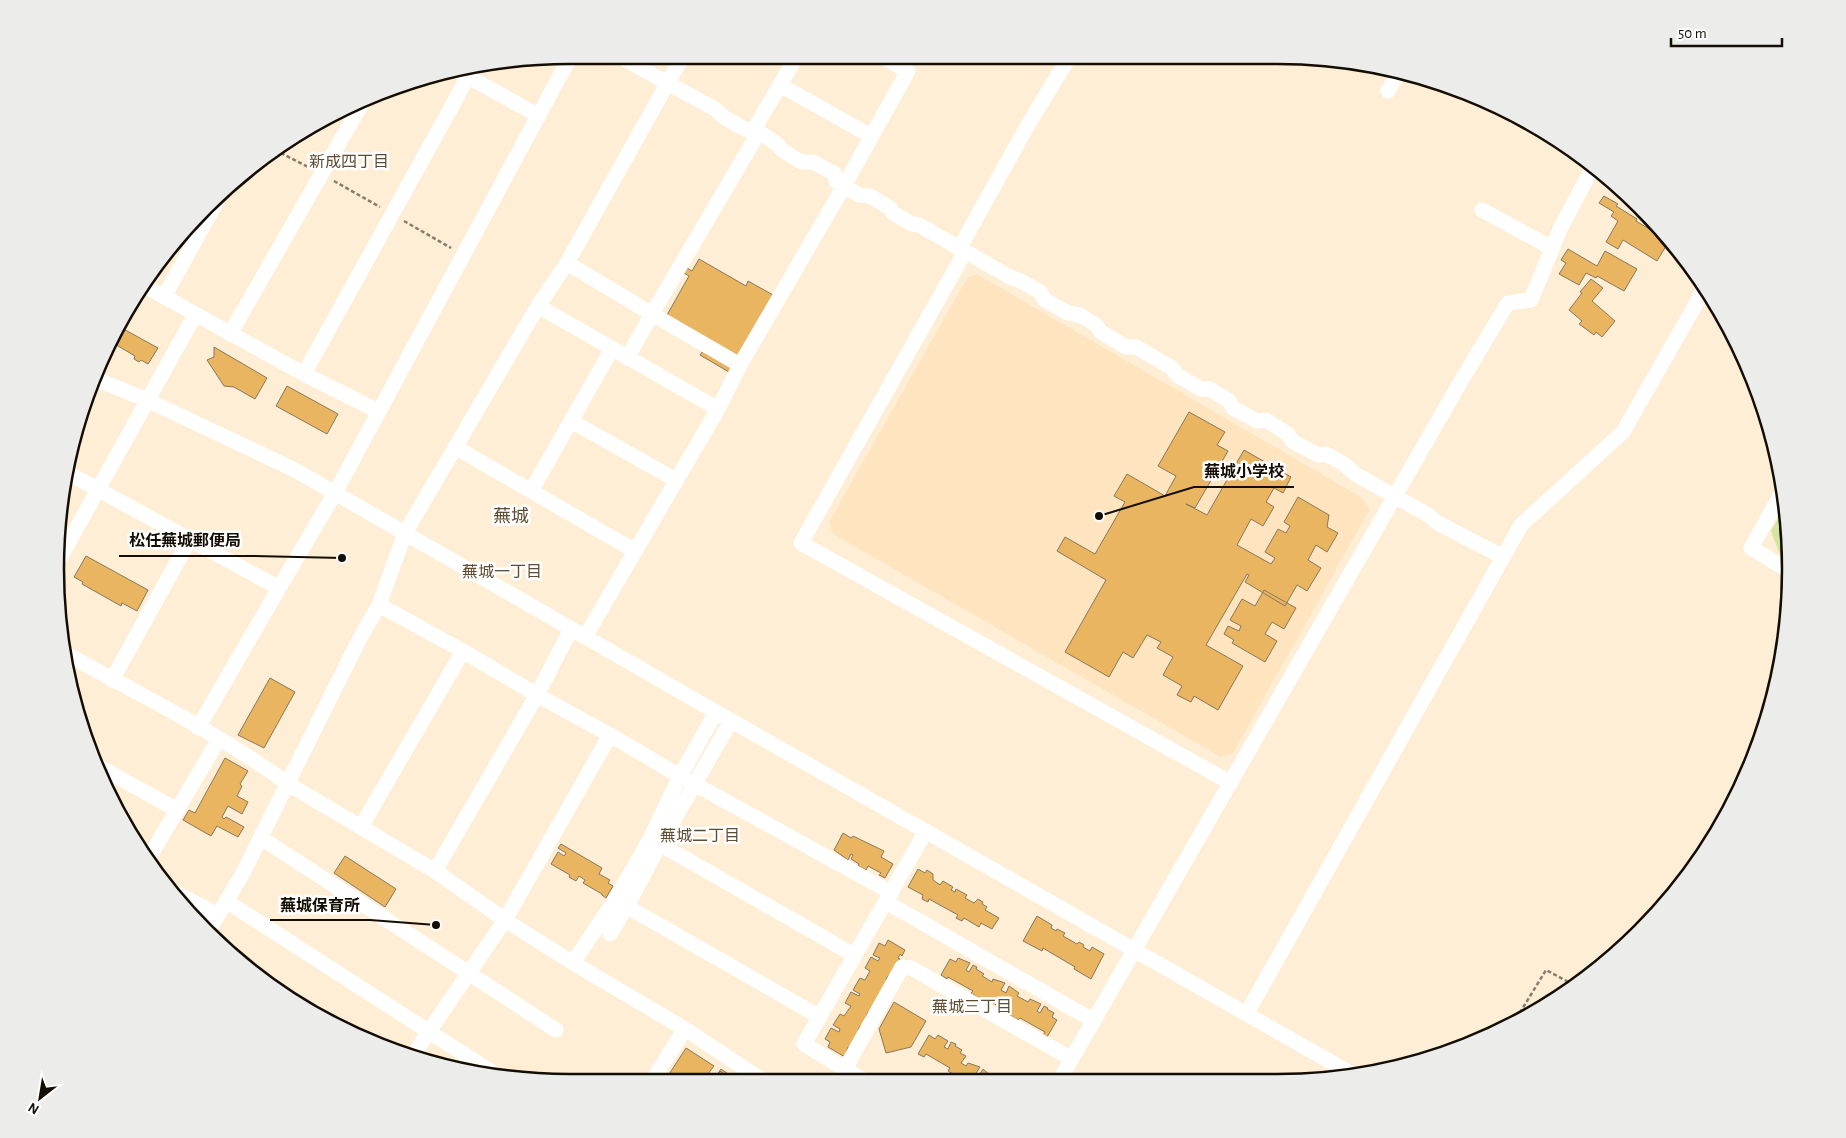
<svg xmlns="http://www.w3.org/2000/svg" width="1846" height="1138" font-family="'Alegreya Sans','Noto Sans JP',sans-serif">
	<rect width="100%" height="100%" fill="#feeed6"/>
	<path fill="#fee5c0" d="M977 274 1361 497 1370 509 1233 753 1221 757 833 534 829 522 967 278Z"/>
	<path fill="#d4e59d" d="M1787 503 1788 558 1779 552 1771 531Z"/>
	<path fill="#eab561" stroke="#89775c" d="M1604 196 1618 204 1616 206 1637 219 1636 221 1669 241 1657 261 1623 240 1618 249 1606 242 1618 221 1611 216 1614 212 1599 203Z
		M1568 249 1597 266 1605 251 1637 269 1624 291 1597 276 1596 278 1586 273 1579 285 1559 274 1566 263 1561 260Z
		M699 259 746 286 748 281 773 295 729 372 700 355 703 351 667 315 689 276 684 273 687 268 692 271Z
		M1591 279 1603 288 1592 301 1615 321 1602 337 1596 332 1594 335 1579 324 1582 321 1569 310 1582 293 1580 292Z
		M118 326 158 348 148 364 141 360 139 362 134 359 135 356 113 343 111 347 107 345Z
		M214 347 267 378 255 399 234 387 224 386 207 360 214 357Z
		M287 386 338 414 327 434 276 406Z
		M1189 412 1225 432 1217 445 1228 451 1195 508 1186 504 1207 515 1244 450 1291 477 1283 493 1274 488 1266 502 1274 507 1263 526 1251 519 1237 545 1271 564 1275 558 1265 552 1278 529 1286 533 1290 526 1284 522 1298 497 1329 515 1327 527 1338 533 1327 552 1316 545 1308 560 1321 568 1307 591 1297 585 1285 606 1245 582 1249 575 1247 574 1206 645 1243 666 1218 710 1194 696 1191 702 1177 695 1182 686 1163 675 1173 657 1157 648 1161 642 1147 635 1133 658 1123 652 1109 677 1065 652 1106 580 1057 551 1065 537 1095 554 1125 502 1114 496 1127 474 1165 496 1176 476 1158 466Z
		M86 556 148 590 137 611 122 603 121 606 82 584 83 582 74 577Z
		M1264 590 1296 608 1284 629 1272 622 1265 634 1277 641 1265 662 1232 643 1234 640 1224 634 1228 626 1239 631 1241 626 1230 620 1242 599 1255 606Z
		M270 678 295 692 264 748 238 735Z
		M225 758 248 771 240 784 242 786 237 796 248 802 242 814 228 806 222 817 224 819 226 817 244 827 238 837 217 826 211 836 183 820 189 810 195 813Z
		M843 833 851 838 853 836 884 851 881 857 893 864 885 878 879 875 881 873 868 866 866 870 858 866 859 864 851 859 853 855 851 854 848 860 834 850Z
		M561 844 602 868 599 874 610 880 608 883 613 886 606 898 602 895V894L583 883 585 880 579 876 576 881 569 877 570 875 551 864 558 852 564 856 566 853 558 848Z
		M345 856 396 889 385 907 334 873Z
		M918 869 925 873 927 870 933 874V880L940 885 943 881 953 887 951 890 955 892 956 889 967 895 965 898 974 903 978 899 983 902 982 904 987 907 985 910 999 918 992 929 981 923 979 927 964 918 962 921 956 918 958 915 929 899 928 902 922 899 923 895 908 887Z
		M1037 916 1052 925 1051 928 1056 931 1057 929 1065 933 1063 936 1077 944 1079 942 1084 945 1083 947 1090 951 1092 947 1104 954 1091 979 1074 969 1075 967 1043 948 1042 951 1023 941Z
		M888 940 905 950 902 956 900 954 898 958 900 959 890 977 888 976 886 979 888 980 870 1012H868L862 1027 860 1026 858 1030 860 1031 850 1048 848 1047 845 1057 828 1047 830 1042 825 1039 831 1028 839 1032 840 1029 833 1025 840 1014 844 1016 851 1006 845 1003 851 992 859 996 860 994 853 990 860 978 865 980 870 971 865 968 871 957 878 961 880 958 873 955 879 943 885 946Z
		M958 958 970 963 966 970 969 972 973 965 977 967 976 969 984 974 982 976 992 982 993 979 1005 983 1001 990 1006 993 1009 986 1019 993 1017 996 1028 1002 1030 999 1041 1004 1037 1011 1040 1013 1044 1006 1048 1008 1047 1009 1054 1013 1052 1017 1057 1020 1047 1037 1043 1035 1045 1032 1020 1018 1018 1020 1006 1013 1007 1011 984 998 982 1000 971 993 973 991 948 977 947 979 941 975 950 959 956 962Z
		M894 1002 926 1021 911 1047 886 1053 879 1029Z
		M929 1035 935 1039 938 1035 948 1041 944 1047 948 1049 951 1042 956 1044 955 1046 962 1050 960 1053 966 1056 961 1063 966 1066 968 1063 980 1067 975 1075 978 1077 983 1069 992 1077 991 1081 950 1080 953 1074 948 1071 950 1068 926 1054 924 1057 918 1054Z
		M686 1048 714 1066 704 1079H666Z
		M721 1069 737 1080 714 1079Z
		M720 1071 733 1080 715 1079Z"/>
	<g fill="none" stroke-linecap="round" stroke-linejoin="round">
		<path stroke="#877c6b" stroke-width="2.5" stroke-dasharray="4 2.5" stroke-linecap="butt" d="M275 150 310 168
			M334 181 380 207
			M404 221 451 248
			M1513 1024 1546 970 1574 985"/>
		<path stroke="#fff" stroke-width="15" d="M624 59 715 109 725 118 747 130 759 132 777 144 782 150 801 162H813L835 174 836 181 859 195 870 196 890 208 893 213 912 224 919 225 1010 277 1021 281 1040 292 1045 300 1068 313 1080 315 1096 325 1101 332 1126 347H1136L1172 368 1177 375 1201 389H1210L1229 401 1233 408 1257 421 1266 420 1288 434 1292 441 1318 455 1326 454 1344 464 1355 474 1430 516 1436 522 1503 557
			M456 70 539 116
			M780 85 871 136
			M1388 91 1398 74
			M753 131 795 59
			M759 132 652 314 740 365 844 186 908 71 886 59
			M1482 210 1552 248
			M959 249 1029 123 1068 59
			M965 252 801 543 1231 783
			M567 263 652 314 627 358
			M143 285 304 374 378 411
			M164 297 217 201
			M538 306 718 409 585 637
			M230 334 365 98
			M304 374 468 77
			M93 378 147 400 295 470 716 712 1352 1074
			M718 409 740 365
			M571 421 676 480
			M455 447 635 551
			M66 472 279 588 198 728
			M1784 489 1751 548 1789 571
			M531 491 612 349
			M55 567 195 315
			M279 588 335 493 569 59
			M379 605 463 651 537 695 610 735 680 776 892 893
			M63 652C138 694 219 733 288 784L435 871 505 920 573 963 685 1029 762 1080
			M112 680 190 539
			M98 766 177 810
			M361 827 463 651
			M261 838 556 1030
			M651 839 854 955
			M147 861 219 739
			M435 871 537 695 571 629
			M170 890 218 915
			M226 901 501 1078
			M619 902 820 1017
			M886 902 1094 1021
			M207 934 244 871 360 638 379 605 405 533 538 306 567 263 681 59
			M610 934 627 906 660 844 731 721
			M573 963 615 900 650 839 680 776 716 712
			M1247 1013 1521 525 1623 432 1705 288
			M413 1055 505 920 610 735
			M845 1069 902 967 911 968 1072 1059
			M653 1079 685 1029
			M863 1080 804 1044 926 831
			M1059 1081 1461 381 1508 303 1531 300 1560 229 1594 165"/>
	</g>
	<g text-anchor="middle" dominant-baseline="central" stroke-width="5" stroke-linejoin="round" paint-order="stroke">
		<g font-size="16" fill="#5e4d33" stroke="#fff">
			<text x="349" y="162">新成四丁目</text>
			<text x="502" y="572">蕪城一丁目</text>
			<text x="700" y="836">蕪城二丁目</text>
			<text x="972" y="1007">蕪城三丁目</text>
		</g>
		<g font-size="18" fill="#5e4d33" stroke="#fff">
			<text x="511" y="517">蕪城</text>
		</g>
	</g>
	<path d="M0 0H1846V1138H0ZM569 64H1277A505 505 0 0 1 1782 569V569A505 505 0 0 1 1277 1074H569A505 505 0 0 1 64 569V569A505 505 0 0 1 569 64Z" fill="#ececeb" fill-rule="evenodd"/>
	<path fill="none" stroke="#140d04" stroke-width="2.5" d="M569 64H1277A505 505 0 0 1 1782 569V569A505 505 0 0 1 1277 1074H569A505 505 0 0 1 64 569V569A505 505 0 0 1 569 64Z"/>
	<path fill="none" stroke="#140d04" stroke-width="2" d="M1099 516L1194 487H1294M342 558L251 556H119M436 925L370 920H270"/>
	<g fill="#140d04" stroke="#fff" stroke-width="2">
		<circle cx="1099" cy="516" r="5"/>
		<circle cx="342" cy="558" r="5"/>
		<circle cx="436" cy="925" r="5"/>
	</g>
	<g font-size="16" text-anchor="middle" font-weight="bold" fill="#140d04" stroke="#fff" stroke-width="5" stroke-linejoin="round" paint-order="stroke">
		<text x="1244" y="477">蕪城小学校</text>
		<text x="185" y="546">松任蕪城郵便局</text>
		<text x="320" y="911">蕪城保育所</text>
	</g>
	<g transform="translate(40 1098) rotate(211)" stroke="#ffffff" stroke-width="4" paint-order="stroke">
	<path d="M0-4L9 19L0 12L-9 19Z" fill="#140d04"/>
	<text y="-8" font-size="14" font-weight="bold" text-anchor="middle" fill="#140d04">N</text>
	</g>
	<path d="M1671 38v8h111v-8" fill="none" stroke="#140d04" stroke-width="2.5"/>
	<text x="1678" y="38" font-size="15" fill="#140d04" stroke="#ffffff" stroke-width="4" paint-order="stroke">50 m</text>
</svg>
